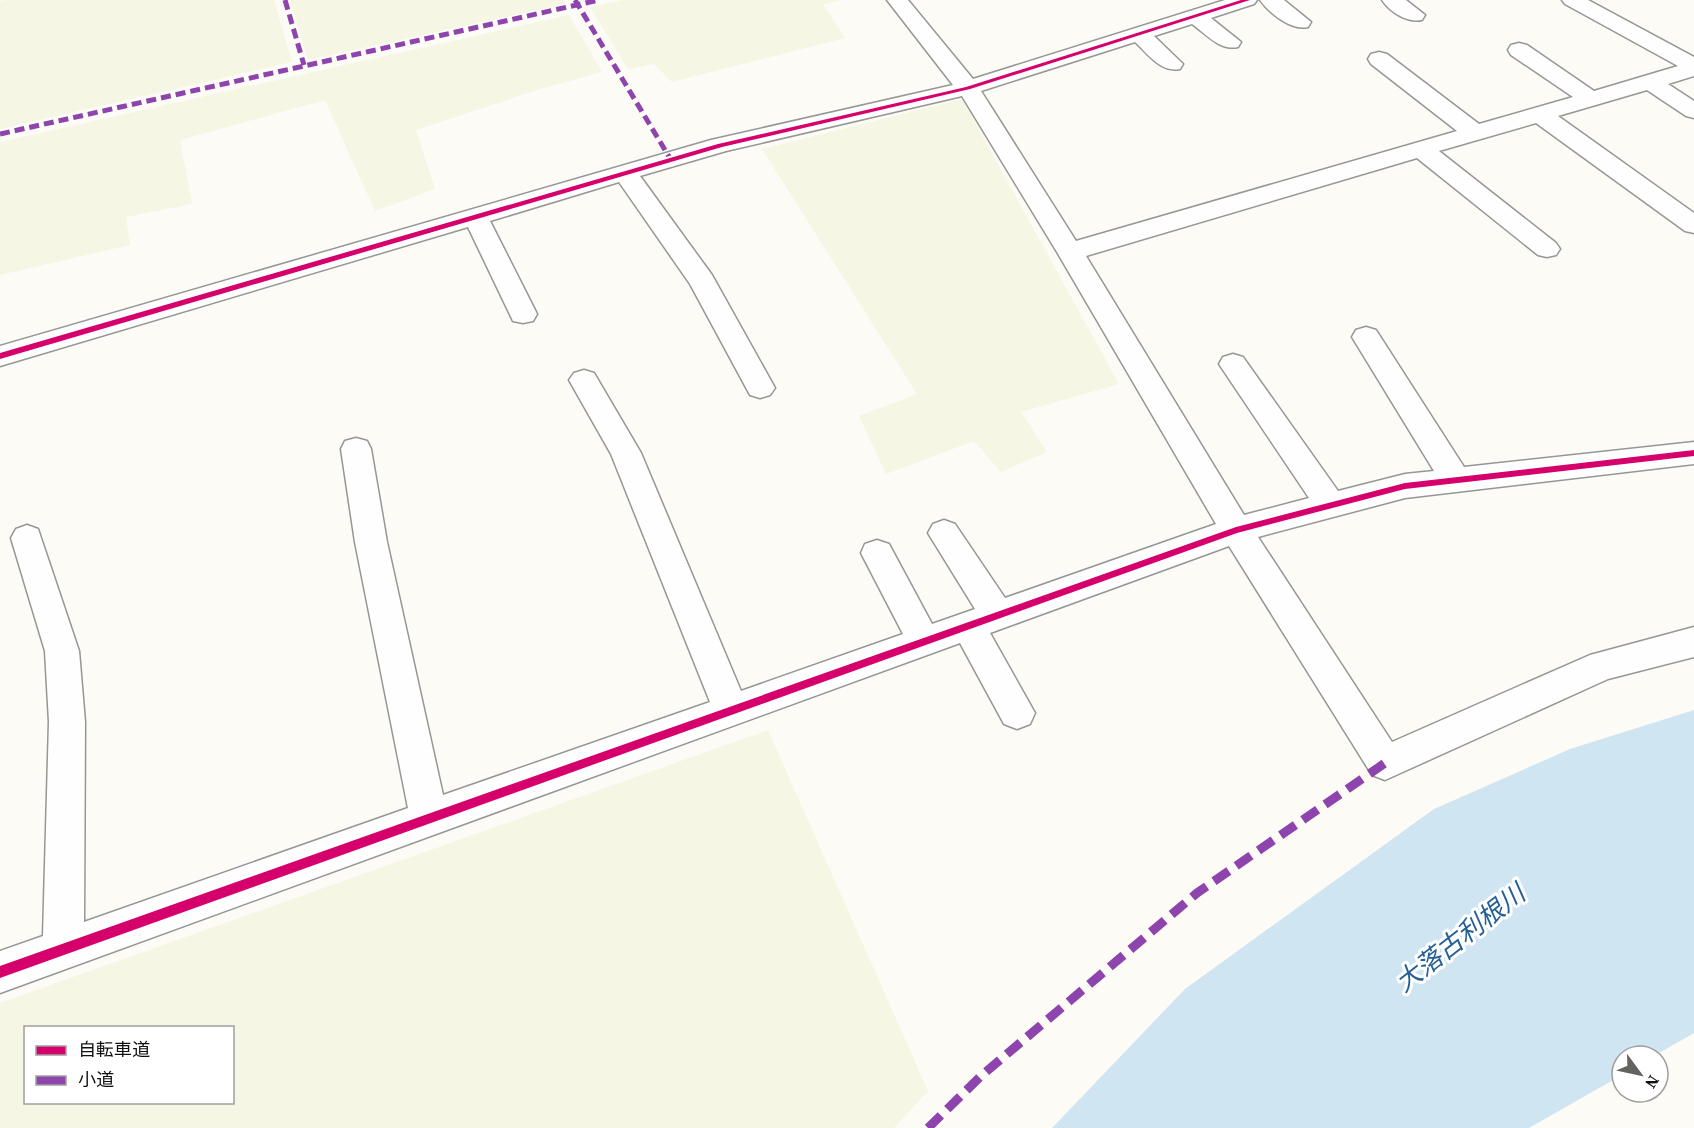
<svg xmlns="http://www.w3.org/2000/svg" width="1694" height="1128" font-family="'Source Serif 4','Noto Sans JP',serif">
	<rect width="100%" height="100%" fill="#fcfbf6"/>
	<path fill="#f6f6e4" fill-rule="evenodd" d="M7 0H274L292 62 0 129V1Z
		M290 0H563L565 4 308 60Z
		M624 0H844L823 4 845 38 672 82 654 64 628 69 590 7Z
		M569 15 602 72 537 90 416 130 435 189 375 211 325 100 180 140 192 204 126 217 130 245 0 275V142Z
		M962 99 1119 384 1021 412 1047 452 1001 472 974 441 886 474 859 416 917 394 762 149Z
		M768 730 928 1091 894 1128H0V1003ZM26 1028H232V1102H26Z"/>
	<path fill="#d0e5f2" d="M1694 710V1033L1654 1056H1622V1075L1529 1128H1052L1185 989 1434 809 1570 749Z"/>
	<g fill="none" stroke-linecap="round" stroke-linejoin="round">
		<defs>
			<path id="minor" d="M887 0H908L973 79 1225 0H1257L1254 4 1211 18 1241 42 1238 47C1220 51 1206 34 1192 24L1154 36 1183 64 1180 69C1161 73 1148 54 1135 42L981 91 1076 241 1457 131 1371 64 1368 59 1371 54 1379 52 1387 54 1479 124 1573 97 1511 55 1508 50 1511 45 1519 43 1527 45 1594 91 1678 66 1565 4 1562 0H1588L1694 57V76L1668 84 1694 101V118L1686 116 1647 90 1558 116 1694 213V233L1685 231 1536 123 1439 151 1556 243 1560 249 1556 255 1547 257 1538 255 1417 158 1086 256 1244 515 1309 498 1219 364 1223 357 1233 354 1243 357 1338 491 1405 474 1434 471 1352 337 1356 330 1366 327 1376 330 1464 467 1694 442V464L1405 498 1258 537 1392 742 1590 655 1694 627V657L1608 679 1385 780 1372 775 1229 546 990 633 1035 713 1030 724 1017 729 1004 724 960 643 0 993V951L43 936 49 722 45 651 11 538 16 529 27 525 38 529 79 651 85 722 84 922 408 808 355 542 341 449 345 441 356 438 367 441 371 449 387 542 443 795 710 702 611 454 569 380 574 373 584 370 594 373 641 453 741 691 903 634 861 553 865 544 877 540 889 544 932 624 975 609 928 533 933 524 944 520 955 524 1005 598 1216 524 1057 252 962 96 726 151 640 176 712 275 775 388 770 395 760 398 750 395 690 284 619 182 490 221 537 314 533 321 523 323 513 321 468 227 0 366V346L711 140 953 85Z
				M1260 0H1284L1311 22 1308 27C1292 31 1269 13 1260 0Z
				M1382 0H1406L1425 15 1422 20C1407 23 1390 12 1382 0Z"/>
		</defs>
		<use href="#minor" stroke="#969694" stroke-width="3"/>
		<use href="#minor" fill="#fffefe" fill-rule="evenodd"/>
		<path stroke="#8e44ad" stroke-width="5" stroke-dasharray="10 5" stroke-linecap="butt" d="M285 0 304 65
			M575 0 671 160
			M0 134 599 0"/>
		<path stroke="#8e44ad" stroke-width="9" stroke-dasharray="18 9" stroke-linecap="butt" d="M928 1128 981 1076 1197 893 1385 763"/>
		<defs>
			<path id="cycleway" d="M1241 0H1250L970 89 722 147 0 359V353L718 144 966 87Z
				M1694 450V456L1405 489 1237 533 0 978V966L1236 527 1405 483Z"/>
		</defs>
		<use href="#cycleway" stroke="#fff" stroke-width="4"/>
		<use href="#cycleway" fill="#d6006c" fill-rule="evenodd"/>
	</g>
	<g text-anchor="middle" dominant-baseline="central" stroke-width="6" stroke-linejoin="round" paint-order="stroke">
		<g font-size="26" font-style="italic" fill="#255f95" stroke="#fff">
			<text transform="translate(1460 938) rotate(-38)">大落古利根川</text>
		</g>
	</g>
	<rect x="24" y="1026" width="210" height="78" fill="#ffffff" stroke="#9f9f9f" stroke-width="1.5"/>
	<rect x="36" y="1046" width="30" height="9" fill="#d6006c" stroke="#9f9f9f" stroke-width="1.5"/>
	<text x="78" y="1056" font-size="18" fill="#101010">自転車道</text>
	<rect x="36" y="1076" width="30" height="9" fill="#8e44ad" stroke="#9f9f9f" stroke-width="1.5"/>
	<text x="78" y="1086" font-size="18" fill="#101010">小道</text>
	<g transform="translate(1640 1074) rotate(123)"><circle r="28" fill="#ffffff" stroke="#9f9f9f" stroke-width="1.5"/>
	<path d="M0-4.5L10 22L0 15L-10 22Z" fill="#636260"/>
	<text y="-9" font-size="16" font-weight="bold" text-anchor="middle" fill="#101010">N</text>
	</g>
</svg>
